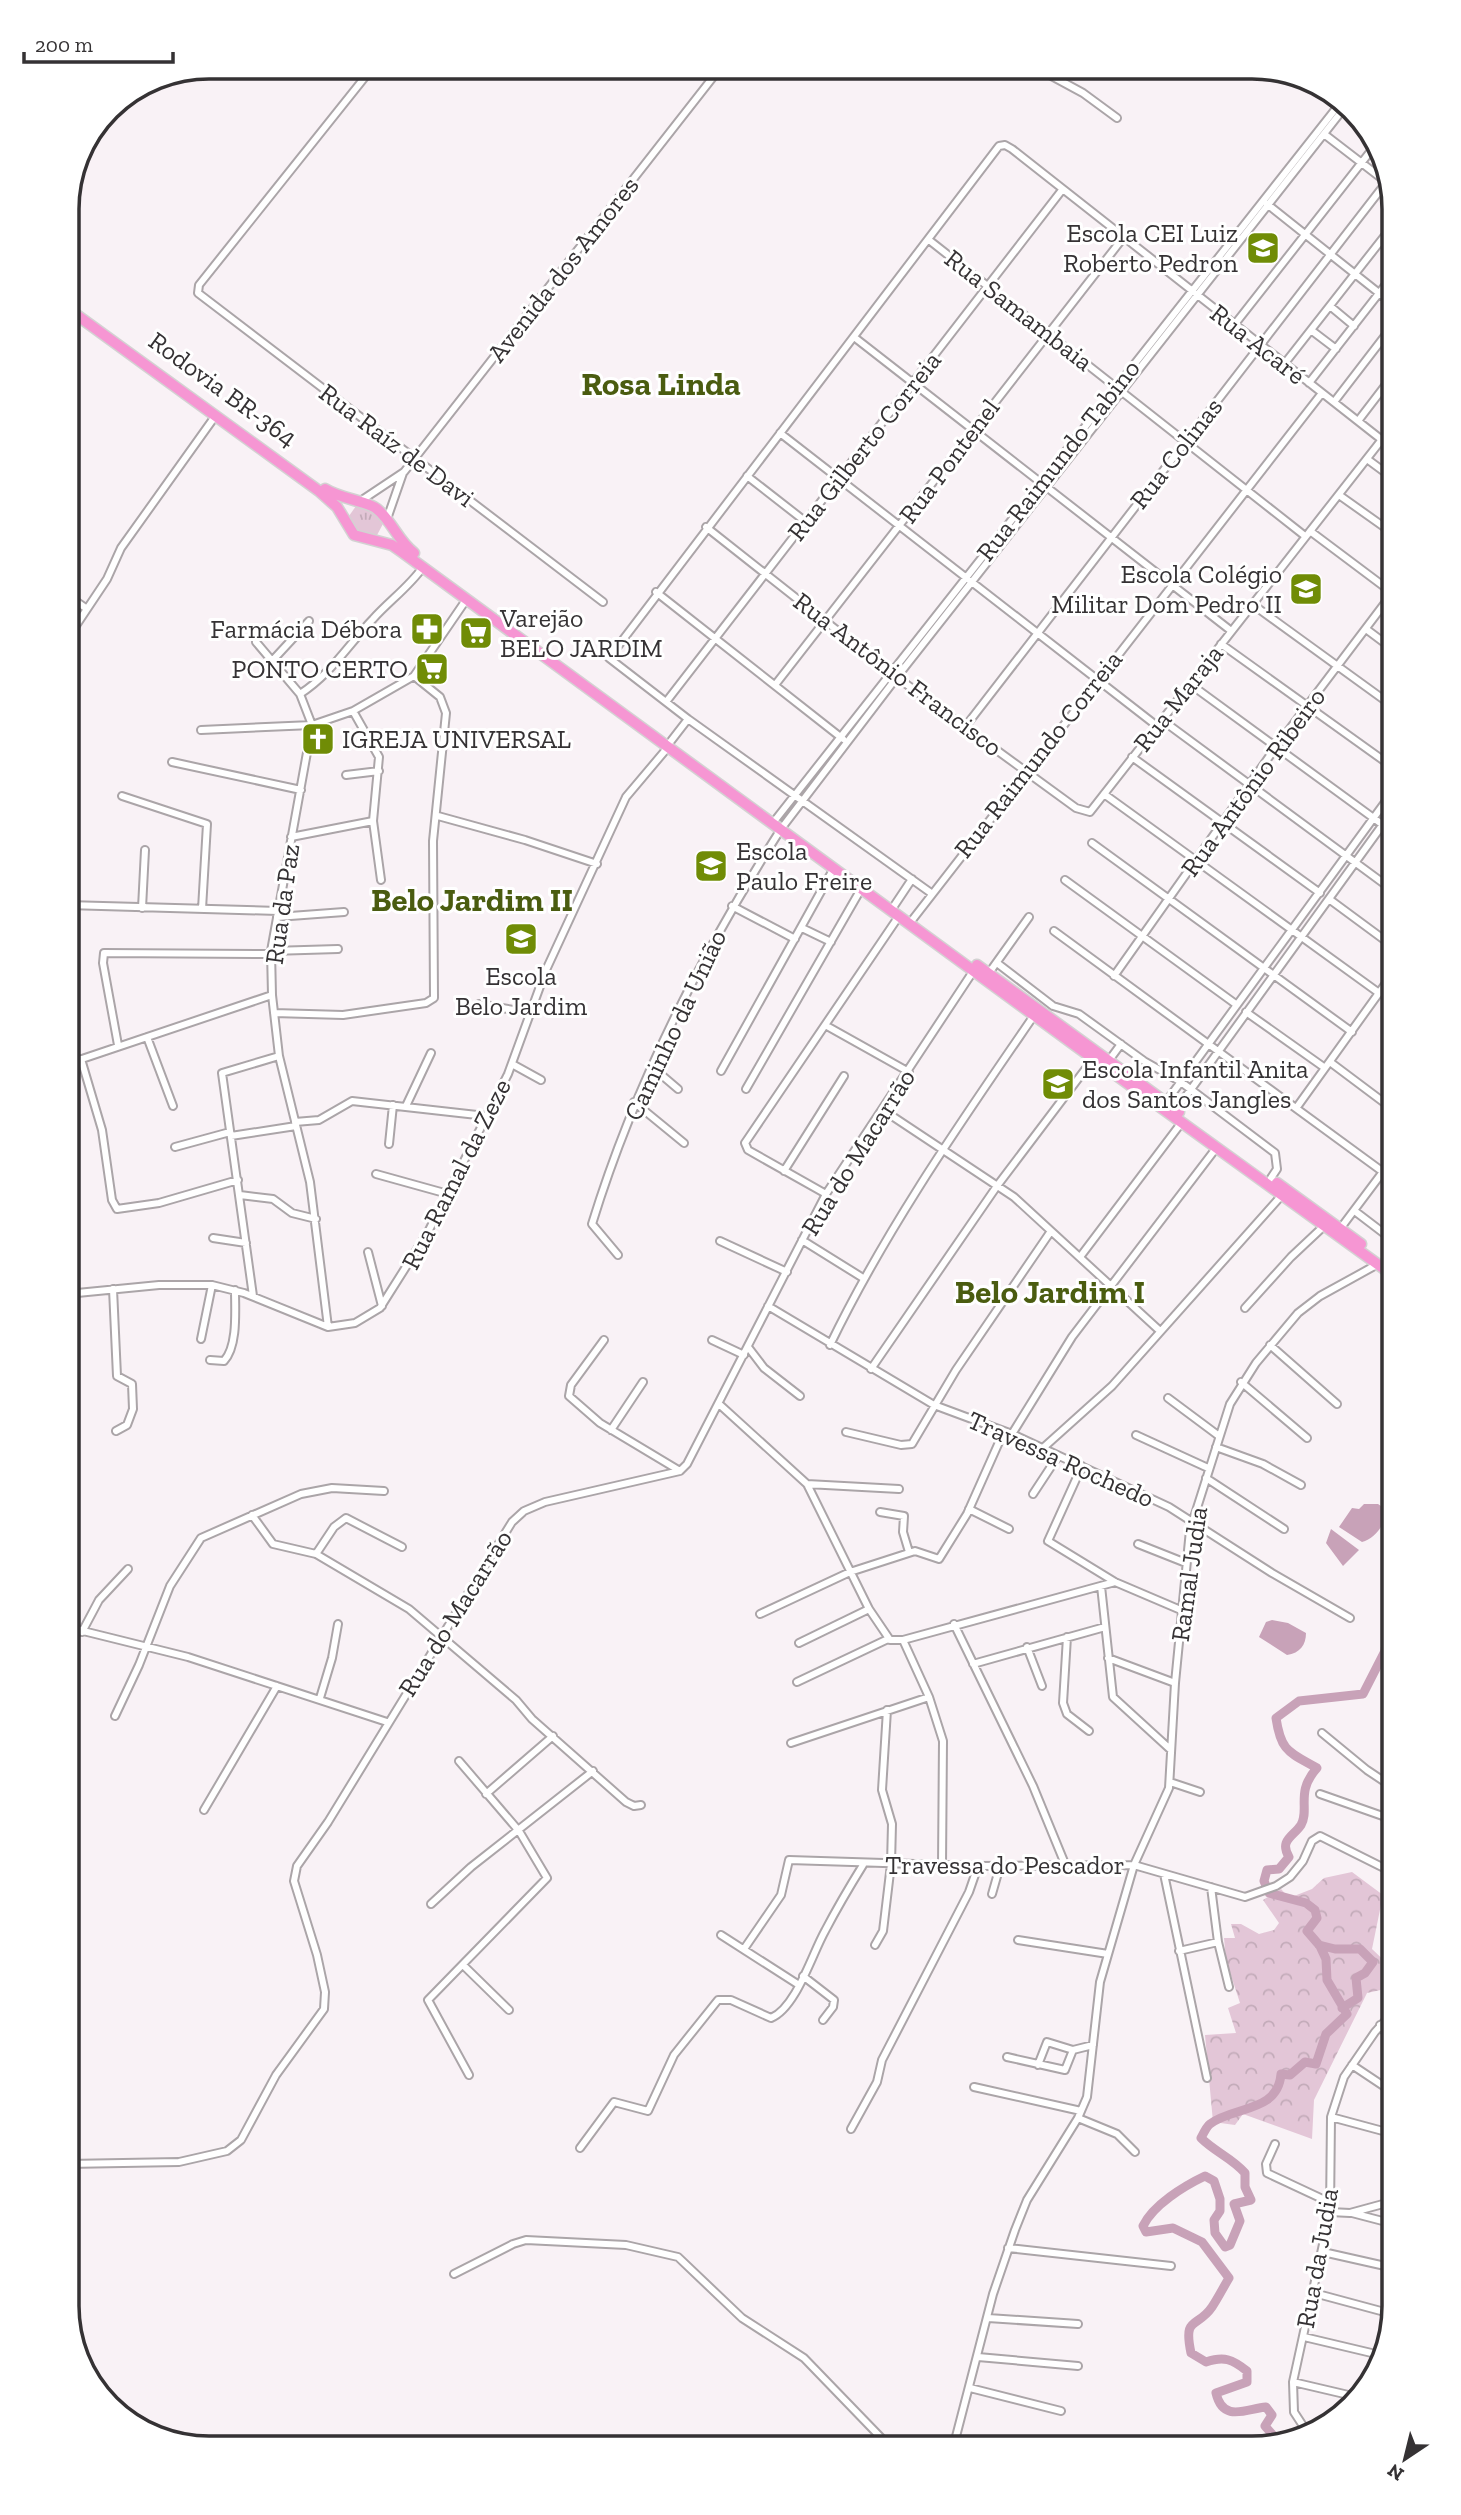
<svg xmlns="http://www.w3.org/2000/svg" width="1461" height="2515" font-family="'Zilla Slab',serif">
	<defs>
		<pattern id="grass-tufts" width="24" height="20" patternUnits="userSpaceOnUse" patternTransform="scale(1.75)"><rect width="24" height="20" fill="#e3c6d7"/><path d="M3 7l-1-3M5 7V3M7 7l1-3M15 17l-1-3M17 17v-4M19 17l1-3" fill="none" stroke="#c3abb9"/></pattern>
		<pattern id="park-crowns" width="20" height="18" patternUnits="userSpaceOnUse" patternTransform="scale(1.75)"><rect width="20" height="18" fill="#e3c6d7"/><path d="M2 6a3 3 0 1 1 6 0M12 15a3 3 0 1 1 6 0" fill="none" stroke="#c3abb9"/></pattern>
	</defs>
	<rect width="100%" height="100%" fill="#f9f2f6"/>
	<path fill="url(#grass-tufts)" d="M356 506 369 507 384 522 376 537 358 534 349 516Z"/>
	<path fill="url(#park-crowns)" d="M1352 1872 1383 1895 1372 1949 1394 1970V1987L1367 1993 1314 2100 1312 2139 1243 2114 1235 2125 1213 2122 1205 2035 1236 2033 1228 2008 1240 2003 1226 1960 1224 1938H1235L1231 1924H1241L1259 1934 1274 1930 1279 1923 1263 1900 1281 1889 1289 1898 1312 1889 1324 1878Z"/>
	<path fill="#c8a2b8" d="M1364 1504H1378L1387 1510C1386 1523 1375 1539 1362 1542L1339 1527 1352 1508 1359 1509Z
		M1331 1529 1359 1550 1343 1566 1326 1543Z
		M1272 1620 1288 1623 1306 1633C1306 1645 1300 1653 1287 1655L1259 1637 1266 1622Z"/>
	<g fill="none" stroke-linecap="round" stroke-linejoin="round">
		<path stroke="#c8a2b8" stroke-width="9" d="M1319 1945 1335 1949H1360L1373 1962 1365 1973 1356 1978 1358 1998 1342 2008
			M1279 2442 1265 2426 1272 2415 1266 2407C1246 2409 1223 2423 1216 2393L1247 2382V2371C1232 2359 1224 2356 1206 2362L1191 2353C1183 2315 1197 2329 1212 2307 1218 2298 1223 2288 1229 2278L1202 2242 1173 2228 1146 2232 1143 2226C1153 2205 1184 2186 1205 2176L1214 2181 1220 2199V2211L1214 2220 1215 2233 1225 2247 1230 2245 1240 2221 1234 2204 1251 2200 1245 2187V2173C1232 2158 1215 2152 1201 2138 1203 2134 1207 2126 1210 2124 1233 2106 1278 2113 1281 2074L1290 2075 1305 2062 1316 2064 1326 2034 1347 2014 1327 1980 1326 1959 1320 1946 1307 1931 1317 1918 1315 1910 1306 1903 1269 1893 1264 1881 1267 1870 1279 1869 1289 1857C1279 1840 1293 1837 1301 1825 1310 1809 1295 1792 1317 1768 1289 1752 1281 1752 1276 1718L1299 1701 1363 1694 1385 1651 1394 1569"/>
		<defs>
			<path id="minor" d="M373 67 199 285 198 293 603 602
				M1035 67 1083 93 1117 118
				M1324 134 1389 184
				M1267 204 1394 305
				M929 240 1305 536
				M1330 306 1354 326
				M1235 324 1377 143
				M1311 330 1336 349
				M854 337 1230 630
				M1285 363 1394 224
				M1309 383 1394 274
				M1334 402 1394 324
				M1358 421 1394 374
				M780 433 1157 726
				M1367 459 1394 479
				M747 476 806 522
				M1339 495 1394 534
				M359 502 404 472 721 67
				M387 519 403 473
				M706 527 891 673 1076 808 1090 812 1394 424
				M1310 531 1394 594
				M656 592 843 739
				M67 595 87 609
				M1252 604 1394 707
				M1366 629 1394 650
				M67 639 107 579 121 548 216 415
				M1221 644 1394 768
				M272 661 309 621
				M1190 684 1394 833
				M775 685 1123 238
				M300 694C331 674 348 645 373 619 389 601 409 587 423 567
				M666 702 1062 190
				M353 711 379 757 373 821 381 880
				M1162 720 1394 891
				M965 727 1388 180
				M201 730 312 725 300 694 256 642
				M671 741 688 719
				M1132 757 1320 893
				M172 762 301 790
				M346 775 379 771
				M1104 794 1379 993
				M122 796 207 824 202 909
				M438 816 525 840 597 864
				M776 819 1341 102
				M784 825 897 677 1345 107
				M291 837 373 821
				M1092 843 1352 1032
				M1065 880 1237 1005
				M931 893 688 719 609 658 999 146 1005 145 1012 149 1382 440
				M1329 899 1394 947
				M67 905 278 911
				M732 906 795 939
				M894 906 912 879
				M142 908 145 850
				M277 917 344 912
				M913 919 1322 393
				M802 928 831 942
				M1054 931 1394 1180
				M271 951 338 949
				M997 963 1053 1006 1079 1014 1144 1061 1181 1082 1275 1153 1277 1169 1271 1178
				M989 973 1029 917
				M1114 976 1276 747 1394 591
				M479 1004 531 1013
				M1246 1012 1325 1068
				M274 1013 343 1015 426 1003 434 998 433 841 446 713 440 697 414 676
				M825 1025 909 1072
				M147 1037 173 1106
				M1387 1037 1394 1042
				M118 1045 103 963 104 953 271 954
				M81 1059 102 1130 112 1200 117 1209 159 1203 238 1180
				M1110 1059 1121 1044
				M1330 1062 1394 1110
				M67 1064 272 995
				M512 1064 541 1080
				M651 1066 678 1089
				M721 1071 834 868
				M746 1089 861 889
				M634 1102 684 1143
				M1166 1102 1394 790
				M406 1106 431 1053
				M1297 1107 1394 972
				M883 1110 1014 1197 1160 1331
				M1176 1110 1394 809
				M295 1122 319 1120 352 1101 486 1116
				M231 1136 296 1126
				M389 1144 393 1105
				M175 1147 230 1132
				M784 1171 844 1076
				M376 1174 448 1194
				M826 1194 748 1150 745 1143 899 916
				M240 1195 273 1199 292 1213 316 1219
				M1356 1212 1394 1241
				M1340 1229 1394 1157
				M213 1238 246 1243
				M802 1240 863 1278
				M720 1241 787 1272
				M368 1252 382 1306
				M618 1255 592 1224C635 1084 702 953 781 829
				M1080 1257 1182 1122
				M113 1289 117 1376 132 1384 133 1409 127 1425 116 1431
				M67 1294 159 1285H212L244 1293 328 1327 355 1323 380 1308 428 1232 508 1074 546 970 626 797 669 746
				M253 1296 222 1073 279 1056
				M768 1306 934 1405 1012 1434 1169 1507 1272 1573 1350 1618
				M1245 1308 1291 1257 1324 1226
				M328 1327 310 1182 279 1056 272 995 271 951 312 725 353 711 414 676 466 600
				M201 1339 212 1285
				M604 1340 571 1385 569 1396 600 1423 680 1471
				M712 1340 744 1355
				M830 1345C887 1227 961 1122 1035 1014
				M1270 1345 1337 1404
				M748 1347 764 1368 800 1396
				M210 1360 224 1361C238 1346 235 1310 235 1290
				M871 1369 997 1186 1093 1059
				M1241 1382 1307 1438
				M1168 1398 1219 1436
				M719 1404 807 1484 869 1609 890 1640H903L1115 1582
				M611 1430 643 1382
				M846 1432 901 1445 912 1444 956 1370 1051 1231
				M1012 1434 1072 1337 1217 1147
				M1136 1435 1208 1468
				M1216 1447 1263 1464 1301 1485
				M1043 1448 1112 1386 1282 1195
				M1082 1466 1048 1541 1115 1582 1183 1611
				M1206 1478 1284 1529
				M807 1484 899 1489
				M1033 1494 1058 1456
				M969 1509 1009 1529
				M880 1512 904 1516 903 1532 909 1552
				M252 1515 273 1544 316 1554 409 1609 516 1700 532 1719 626 1802 634 1806 641 1805
				M1138 1544 1186 1563
				M316 1554 334 1527 346 1518 402 1547
				M1101 1586 1113 1697 1171 1750
				M760 1614 850 1572 915 1551 939 1559 967 1514 1004 1431
				M954 1624 1033 1786 1065 1864
				M67 1627 188 1657 387 1722
				M82 1632 99 1600 128 1569
				M1067 1637 1063 1703 1067 1714 1089 1731
				M903 1640 929 1697 943 1741 942 1865
				M799 1643 869 1609
				M1027 1647 1042 1686
				M1108 1658 1175 1683
				M973 1664 1105 1627
				M797 1682 888 1639
				M320 1698 332 1658 338 1624
				M115 1716 139 1665 170 1586 201 1538 301 1494 332 1488 384 1491
				M1322 1733 1367 1770 1394 1788
				M791 1743 929 1697
				M1392 1746 1394 1748
				M459 1761 519 1831 547 1878 428 2000 469 2075
				M1170 1782 1200 1792
				M486 1794 553 1736
				M1320 1794 1394 1820
				M204 1810 277 1686
				M1164 1874 1207 2078
				M1211 1887 1218 1942 1229 1987
				M992 1894 1000 1866
				M431 1904 471 1867 593 1771
				M721 1935 799 1985
				M1018 1940 1108 1954
				M875 1945 883 1931 891 1864 892 1824 882 1790 887 1710
				M744 1949 781 1895 789 1860 978 1866 1134 1865 1245 1897 1276 1886 1290 1877 1303 1861 1312 1841 1320 1836 1394 1873
				M1179 1951 1218 1942
				M463 1965 509 2010
				M803 1976 834 2000 833 2007 823 2020
				M1380 2025 1394 2044
				M1073 2050 1093 2045
				M1007 2057 1065 2070 1073 2050
				M1038 2065 1047 2042 1073 2050
				M1352 2065 1394 2093
				M974 2087 1081 2111
				M1331 2117 1394 2134
				M1078 2118 1117 2134 1135 2152
				M851 2129 877 2082 882 2060 969 1892 978 1866
				M1275 2144 1266 2164 1267 2173 1329 2202
				M580 2148 614 2102 648 2111 674 2055 718 2000H731L771 2018C796 2008 812 1954 825 1931 837 1908 850 1886 863 1865
				M67 2164 179 2162 227 2151 241 2140 276 2075 324 2009 325 1992 317 1955 294 1881 297 1866 328 1822 512 1522 524 1511 545 1502 680 1471 687 1464 826 1194 974 970
				M1387 2201 1394 2126
				M1330 2212 1350 2213 1394 2201
				M1352 2213 1394 2224
				M1008 2248 1171 2266
				M1323 2252 1394 2268
				M454 2274 513 2244 526 2240 626 2245 678 2257 742 2318 804 2358 891 2448
				M1314 2293 1392 2314
				M988 2318 1078 2324
				M1304 2337 1380 2355
				M978 2357 1078 2366
				M1293 2382 1357 2397
				M970 2388 1061 2411
				M1309 2435 1294 2412 1293 2382 1330 2212 1331 2117 1344 2077 1375 2032 1394 2011
				M953 2448 993 2294 1015 2230 1027 2200 1078 2118 1087 2097 1100 1982 1134 1865 1169 1788 1175 1683 1190 1530 1230 1404 1256 1363 1298 1313 1320 1296 1378 1264"/>
			<path id="trunk" d="M67 308 319 491 337 507 354 535 392 545 402 552 1076 1046 1394 1276
				M325 489C341 499 367 501 377 509 392 521 398 541 414 553
				M977 965 1179 1112
				M1277 1183 1361 1244"/>
		</defs>
		<use href="#minor" stroke="#aba5a8" stroke-width="10"/>
		<use href="#trunk" stroke="#d3d2d2" stroke-width="13"/>
		<use href="#minor" stroke="#fff" stroke-width="6"/>
		<use href="#trunk" stroke="#f696d3" stroke-width="10"/>
	</g>
	<defs>
		<symbol id="school-square" viewBox="-11 -11 22 22"><rect x="-9" y="-9" width="18" height="18" rx="4" fill="#708c06" stroke="#fff"/><path d="M0-5L7-2L0 1L-7-2ZM-4 1L0 2.5L4 1V4Q0 6-4 4Z" fill="#fff"/></symbol>
		<symbol id="pharmacy-square" viewBox="-11 -11 22 22"><rect x="-9" y="-9" width="18" height="18" rx="4" fill="#708c06" stroke="#fff"/><path d="M-2-6h4v4h4v4h-4v4h-4v-4h-4v-4h4Z" fill="#fff"/></symbol>
		<symbol id="supermarket-square" viewBox="-11 -11 22 22"><rect x="-9" y="-9" width="18" height="18" rx="4" fill="#708c06" stroke="#fff"/><path d="M-6-5.5h2.5l.6 2H6L4.5 2H-2.5L-4.4-4H-6ZM-1.5 3.2a1.3 1.3 0 1 0 .1 0ZM3 3.2a1.3 1.3 0 1 0 .1 0Z" fill="#fff"/></symbol>
		<symbol id="church-square" viewBox="-11 -11 22 22"><rect x="-9" y="-9" width="18" height="18" rx="4" fill="#708c06" stroke="#fff"/><path d="M-1.2-6h2.4v3.5h3.3v2.4h-3.3V6h-2.4V-.1h-3.3v-2.4h3.3Z" fill="#fff"/></symbol>
	</defs>
	<g fill-rule="evenodd">
		<use href="#school-square" x="1244" y="229" width="38" height="38"/>
		<use href="#school-square" x="1287" y="570" width="38" height="38"/>
		<use href="#pharmacy-square" x="408" y="610" width="38" height="38"/>
		<use href="#supermarket-square" x="457" y="614" width="38" height="38"/>
		<use href="#supermarket-square" x="413" y="650" width="38" height="38"/>
		<use href="#church-square" x="299" y="720" width="38" height="38"/>
		<use href="#school-square" x="692" y="847" width="38" height="38"/>
		<use href="#school-square" x="502" y="920" width="38" height="38"/>
		<use href="#school-square" x="1039" y="1065" width="38" height="38"/>
	</g>
	<g text-anchor="middle" dominant-baseline="central" stroke-width="6" stroke-linejoin="round" paint-order="stroke">
		<g font-size="26" fill="#353234" stroke="#fff" text-anchor="end">
			<text x="1238" y="233">Escola CEI Luiz<tspan x="1238" dy="30">Roberto Pedron</tspan></text>
			<text x="1282" y="574">Escola Colégio<tspan x="1282" dy="30">Militar Dom Pedro II</tspan></text>
			<text x="500" y="618" text-anchor="start">Varejão<tspan x="500" dy="30">BELO JARDIM</tspan></text>
			<text x="402" y="629">Farmácia Débora</text>
			<text x="408" y="669">PONTO CERTO</text>
			<text x="342" y="739" text-anchor="start">IGREJA UNIVERSAL</text>
			<text x="736" y="851" text-anchor="start">Escola<tspan x="736" dy="30">Paulo Freire</tspan></text>
			<text x="521" y="976" text-anchor="middle">Escola<tspan x="521" dy="30">Belo Jardim</tspan></text>
			<text x="1082" y="1069" text-anchor="start">Escola Infantil Anita<tspan x="1082" dy="30">dos Santos Jangles</tspan></text>
		</g>
		<g font-size="26" fill="#353234" stroke="#fff">
			<text transform="translate(563 269) rotate(-52)">Avenida dos Amores</text>
			<text transform="translate(1019 310) rotate(38)">Rua Samambaia</text>
			<text transform="translate(1258 344) rotate(38)">Rua Acaré</text>
			<text transform="translate(223 389) rotate(36)">Rodovia BR-364</text>
			<text transform="translate(397 445) rotate(37)">Rua Raíz de Davi</text>
			<text transform="translate(864 446) rotate(-52)">Rua Gilberto Correia</text>
			<text transform="translate(1176 453) rotate(-52)">Rua Colinas</text>
			<text transform="translate(1058 460) rotate(-52)">Rua Raimundo Tabino</text>
			<text transform="translate(949 461) rotate(-53)">Rua Pontenel</text>
			<text transform="translate(898 674) rotate(37)">Rua Antônio Francisco</text>
			<text transform="translate(1178 698) rotate(-52)">Rua Maraja</text>
			<text transform="translate(1038 754) rotate(-52)">Rua Raimundo Correia</text>
			<text transform="translate(1253 782) rotate(-54)">Rua Antônio Ribeiro</text>
			<text transform="translate(282 904) rotate(-82)">Rua da Paz</text>
			<text transform="translate(675 1025) rotate(-65)">Caminho da União</text>
			<text transform="translate(858 1152) rotate(-58)">Rua do Macarrão</text>
			<text transform="translate(456 1174) rotate(-63)">Rua Ramal da Zeze</text>
			<text transform="translate(1061 1459) rotate(24)">Travessa Rochedo</text>
			<text transform="translate(1189 1574) rotate(-82)">Ramal Judia</text>
			<text transform="translate(455 1613) rotate(-58)">Rua do Macarrão</text>
			<text x="1005" y="1865">Travessa do Pescador</text>
			<text transform="translate(1317 2258) rotate(-80)">Rua da Judia</text>
		</g>
		<g font-size="33" font-weight="bold" fill="#4a5c10" stroke="#fff">
			<text x="661" y="383">Rosa Linda</text>
			<text x="472" y="899">Belo Jardim II</text>
			<text x="1050" y="1291">Belo Jardim I</text>
		</g>
	</g>
	<path d="M0 0H1461V2515H0ZM209 79H1252A130 130 0 0 1 1382 209V2306A130 130 0 0 1 1252 2436H209A130 130 0 0 1 79 2306V209A130 130 0 0 1 209 79Z" fill="#fff" fill-rule="evenodd"/>
	<path fill="none" stroke="#353234" stroke-width="3.5" d="M209 79H1252A130 130 0 0 1 1382 209V2306A130 130 0 0 1 1252 2436H209A130 130 0 0 1 79 2306V209A130 130 0 0 1 209 79Z"/>
	<g transform="translate(1405 2459) rotate(215)" stroke="#ffffff" stroke-width="5" paint-order="stroke">
	<path d="M0-5L12 26L0 18L-12 26Z" fill="#353234"/>
	<text y="-10" font-size="19" font-weight="bold" text-anchor="middle" fill="#353234">N</text>
	</g>
	<path d="M24 52v10h149v-10" fill="none" stroke="#353234" stroke-width="3.5"/>
	<text x="35" y="52" font-size="21" fill="#353234" stroke="#ffffff" stroke-width="5" paint-order="stroke">200 m</text>
</svg>
